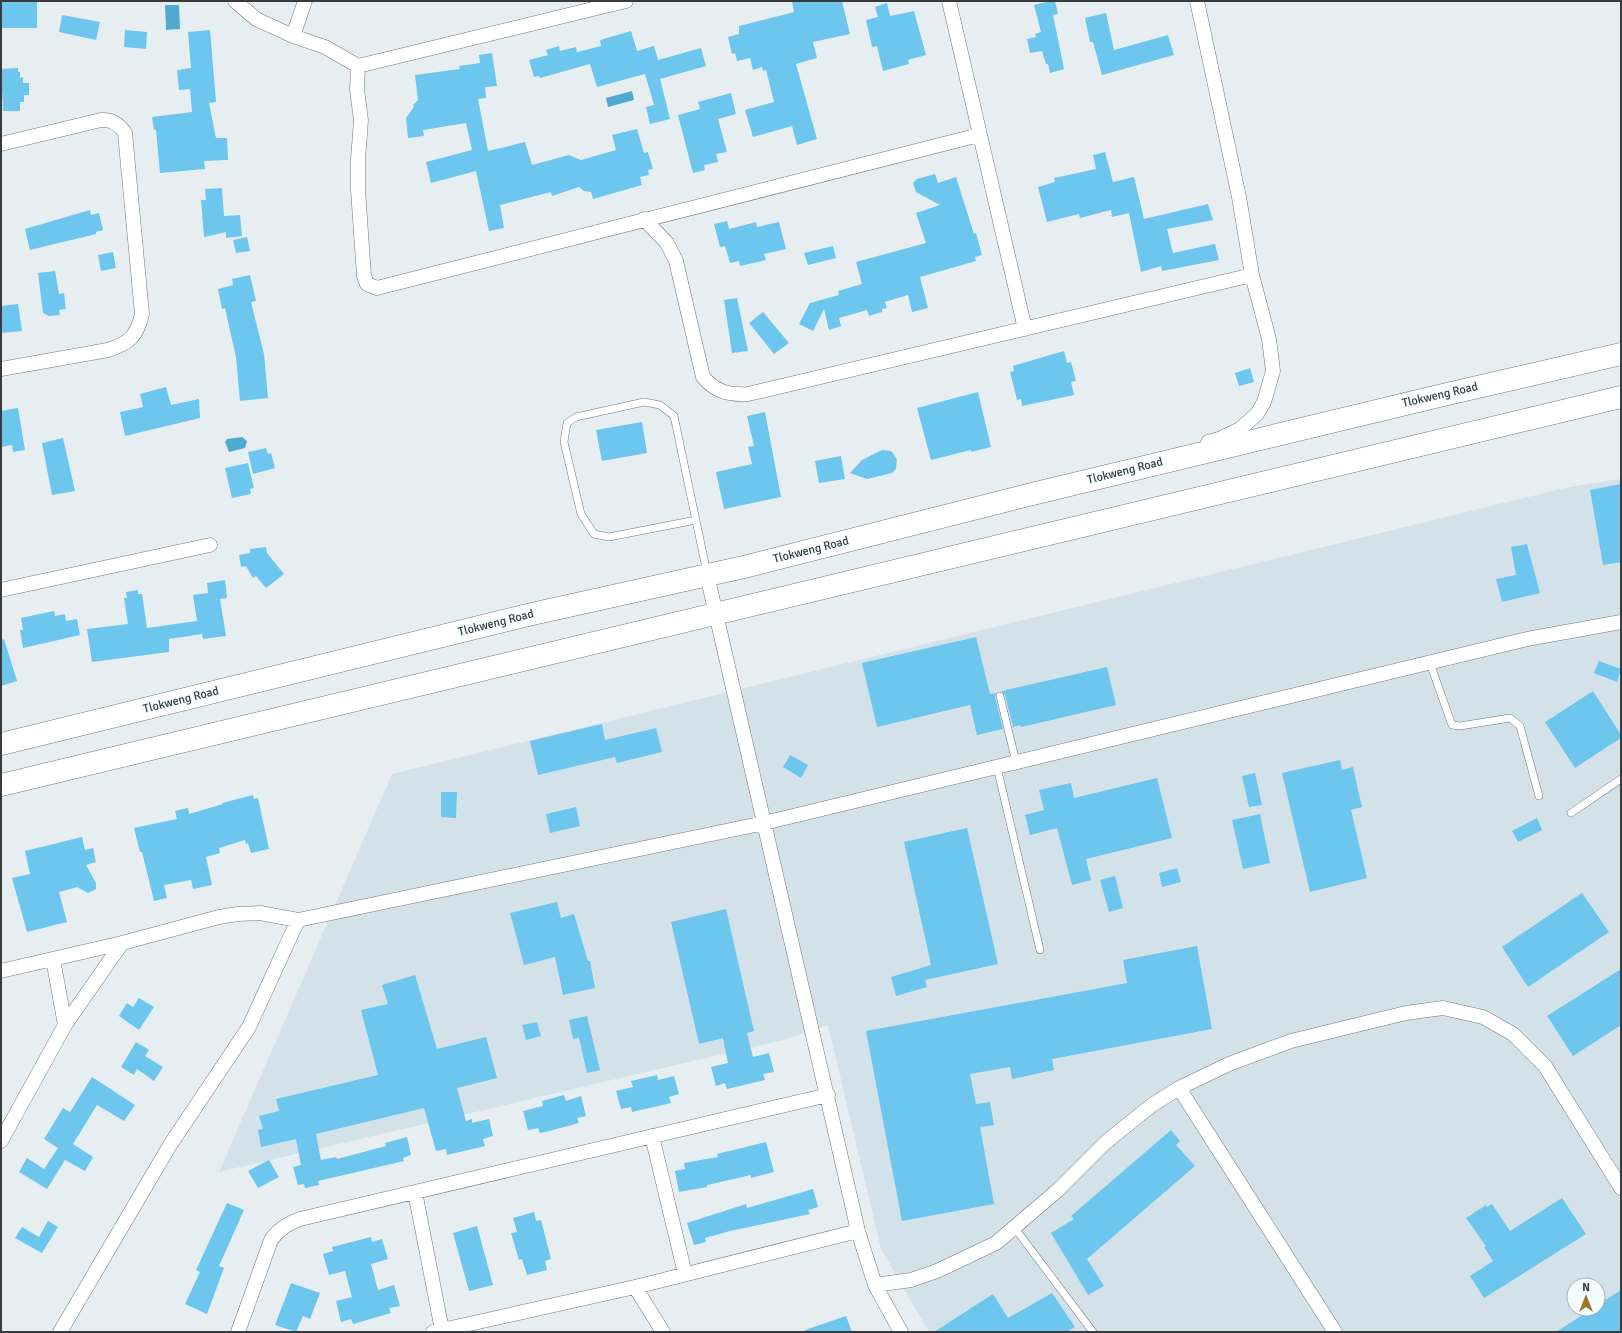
<svg xmlns="http://www.w3.org/2000/svg" width="1622" height="1333" font-family="Signika,sans-serif">
	<rect width="100%" height="100%" fill="#e7eef2"/>
	<path fill="#d3e2e8" fill-rule="evenodd" d="M1621 479V1332H929L881 1249 828 1025 783 1040 219 1172 392 774 1569 487ZM1574 1285H1598V1309H1574Z"/>
	<path fill="#50aad0" d="M165 5H179L180 29 166 30Z
		M632 91 634 100 608 107 606 98Z
		M242 437 247 441 245 448 229 452 225 442 227 439Z"/>
	<path fill="#6dc6ed" d="M1 1H37V28H1Z
		M792 1H842L850 34 813 42 817 58 796 64 817 139 797 145 792 126 753 137 745 110 774 102 766 70 763 71 762 67 753 70 750 58 737 61 735 53 732 54 728 37 739 34V26L794 12Z
		M1051 1H1055L1058 14 1053 15 1064 69 1050 73 1048 64H1046L1042 51 1030 53 1027 39 1036 37 1035 34 1041 32 1034 5Z
		M887 3 890 16 914 11 926 55 908 60 909 64 883 71 877 46 872 47 866 20 878 17 875 7Z
		M1106 13 1114 50 1168 35 1174 55 1102 75 1093 42H1090L1085 18Z
		M62 15 100 22 96 40 59 32Z
		M125 30 147 32 146 49 124 47Z
		M210 30 216 102 209 103 216 138H227L228 160 204 161 205 169 160 173 156 130H154L152 117 192 112 190 89 179 90 177 70 191 68 188 32Z
		M631 31 637 51 654 46 658 60 701 48 706 66 660 79 670 119 650 124 646 107 654 105 645 74 597 87 590 64 540 78 539 76 534 77 529 60 548 55 546 50 559 46 560 51 576 47 577 52 601 46 600 40Z
		M492 53 497 86 485 87 486 98 478 99 488 151 525 142 532 165 569 155 581 160 616 150 612 135 637 129 644 153 648 152 653 169 648 170 649 175 640 177 642 185 593 199 591 192 584 191 579 187 552 196 551 192 500 205 504 228 489 231 476 171 431 183 426 162 472 150 466 123 423 130 424 136 408 138 406 118 414 107 413 105 418 100 415 75 460 69 459 66 480 63 479 55Z
		M18 68V72H20V78L23 77V83H29V95H24V102H20V111H3L1 69Z
		M731 93 736 114 718 119 727 152 716 154 718 162 704 165 705 170 693 173 678 115 700 109 698 102Z
		M1105 152 1113 182 1134 177 1144 219 1208 204 1213 220 1167 229 1173 253 1215 244 1219 260 1162 271 1161 266 1141 272 1129 213 1112 217 1111 210 1080 218 1079 214 1047 222 1038 187 1055 182 1054 178 1096 169 1093 155Z
		M935 174 938 183 956 177 974 234 976 233 982 255 975 257 976 261 920 277 928 308 912 312 908 295 885 302 887 308 882 309V312L869 316 867 310 839 318 841 326 829 330 824 309 813 331 799 324 810 303 839 295 838 291 862 284 856 262 926 243 916 213 940 205 916 192 913 183 917 179Z
		M222 188 224 216 240 215 242 236 226 238V232L204 237 201 200H206L205 189Z
		M90 210 91 215 99 213 103 230 96 232V234L30 250 25 229Z
		M727 221 729 229 756 222 757 227 779 222 786 249 764 254 766 260 740 266 739 261 730 263 725 246 720 247 714 224Z
		M247 237 250 251 236 253 233 240Z
		M833 246 836 258 808 265 804 253Z
		M113 252 116 268 101 271 98 255Z
		M55 271 59 294 64 293 66 309 59 310 60 315 49 316 43 313 38 273Z
		M250 275 256 301 251 302 264 354 268 398 240 401 236 357 225 308 222 309 218 289 233 285 232 279Z
		M737 298 748 351 732 353 724 300Z
		M18 304 22 331 1 333V306Z
		M763 312 789 343 774 354 749 323Z
		M1064 351 1067 363 1071 362 1076 381 1071 382 1074 395 1022 406 1021 399 1017 400 1010 372 1014 371 1013 366Z
		M1250 368 1254 382 1239 386 1235 373Z
		M166 387 171 405 199 399 200 418 125 436 120 412 143 407 140 394Z
		M978 392 991 447 971 452V450L931 460 917 408Z
		M18 408 25 450 13 452 12 445 1 447V411Z
		M765 412 781 497 724 509 716 472 752 464 748 447 754 446 747 416Z
		M642 422 647 453 602 461 596 430Z
		M63 438 75 491 52 495 42 443Z
		M266 448 268 454 271 453 275 468 253 474 248 452Z
		M882 450 891 451 897 459 896 469 892 473 867 479 850 473 862 460Z
		M841 456 845 479 819 483 815 461Z
		M248 463 254 488 250 489 251 494 232 498 225 468Z
		M1621 484V562L1603 565 1590 490Z
		M1527 544 1540 593 1502 602 1496 579 1516 575 1511 547Z
		M266 547 267 553 284 574 266 588 256 576 253 578 246 566 241 567 239 555 250 553V549Z
		M225 580 227 598 220 599 226 636 203 639 202 634 169 639V652L92 662 87 629 128 624 124 598H127L126 592 138 590V594H142L147 628 197 621 193 595 208 593 207 583Z
		M54 611 55 616 65 614 66 621 77 619 80 635 23 648 20 630H23L21 618Z
		M976 637 990 694 996 693 995 697 1003 729 977 735 970 705 877 727 862 663Z
		M4 639 17 681 1 686V640Z
		M1599 661 1621 669 1617 682 1594 673Z
		M1107 667 1116 705 1021 727 1020 725 1013 727 1005 695 1002 691Z
		M1593 691 1621 735V738L1575 768 1545 722Z
		M602 724 605 740 656 728 662 752 617 763 615 757 538 775 530 741Z
		M790 755 808 765 801 778 783 767Z
		M1340 760 1342 770 1353 767 1362 807 1351 810 1367 878 1310 892 1282 773Z
		M1255 773 1262 805 1249 807 1242 776Z
		M1157 778 1172 838 1086 859 1091 880 1072 885 1057 828 1030 835 1025 815 1044 810 1039 790 1071 783 1074 798Z
		M441 792H457L456 818 441 817Z
		M253 795 254 799 258 798 269 849 251 853 248 843 246 844 245 840 219 848 220 853 206 857 212 885 193 889 191 880 164 885 167 898 154 901 142 852H140L134 828 177 819 175 811 188 808 189 814 223 804 222 803Z
		M576 807 580 826 550 833 546 814Z
		M1260 814 1270 863 1243 869 1232 820Z
		M1537 818 1542 830 1518 842 1512 831Z
		M967 828 998 964 925 980 927 987 896 996 891 977 931 965 904 842Z
		M82 837 85 850 93 848 96 862 86 865 96 883V889L88 893 77 887 59 892 67 922 27 932 12 878 30 874 25 851Z
		M1177 868 1181 882 1162 887 1159 873Z
		M1115 876 1123 908 1109 912 1100 880Z
		M1582 893 1609 932 1528 987 1502 947Z
		M557 902 561 918 574 914 588 961H590L595 988 563 995 555 957 524 965 510 913Z
		M726 909 754 1031 747 1033 753 1057 769 1053 774 1072 763 1074 765 1080 727 1089 725 1083 716 1086 711 1067 728 1063 723 1038 699 1044 671 922Z
		M1197 946 1212 1029 1052 1059 1054 1070 1012 1079 1010 1067 970 1074 976 1104 990 1102 994 1125 980 1127 994 1204 902 1221 866 1031 1127 983 1123 960Z
		M1621 969V1025L1573 1056 1547 1016Z
		M415 975 437 1049 486 1037 497 1078 457 1088 466 1121 472 1119V1123L489 1119 493 1136 483 1139 485 1146 447 1155 446 1149 436 1151 424 1108 316 1134 321 1160 336 1157 337 1159 386 1146 385 1143 407 1137 411 1155 403 1158 404 1161 318 1181 319 1185 305 1188 304 1184 298 1185 293 1167 301 1165 296 1139 261 1147 258 1130 263 1129 259 1116 279 1111 276 1099 378 1075 361 1010 388 1004 382 985Z
		M139 998 154 1007 139 1030 119 1016 127 1003 133 1007Z
		M587 1016 600 1070 587 1073 579 1038 573 1039 569 1020Z
		M537 1022 541 1036 526 1040 522 1025Z
		M136 1042 149 1050 145 1056 163 1067 154 1081 137 1069 134 1075 121 1067Z
		M657 1075 658 1080 674 1076 679 1094 669 1097 671 1103 632 1112 631 1107 621 1109 616 1091 633 1087 631 1081Z
		M92 1077 135 1105 124 1121 97 1105 73 1144 93 1157 85 1171 65 1160 47 1189 19 1172 27 1158 44 1169 58 1148 44 1139 63 1108 70 1112Z
		M564 1095 566 1101 581 1096 586 1116 577 1118 579 1123 549 1131 540 1133 538 1128 528 1130 523 1111 543 1106 542 1101Z
		M1171 1130 1180 1141 1176 1145 1195 1166 1087 1259 1104 1286 1088 1295 1051 1233 1074 1219 1071 1216Z
		M766 1142 774 1172 751 1178V1175L707 1185V1187L679 1192 675 1171 685 1169 684 1163 718 1157 717 1154Z
		M269 1160 279 1177 258 1188 248 1171Z
		M813 1189 818 1207 808 1210 810 1214 730 1231 705 1238 706 1242 694 1245 687 1223 746 1204 747 1208Z
		M1562 1198 1586 1234 1484 1298 1470 1276 1493 1261 1484 1247 1486 1246 1466 1218 1486 1205 1487 1207 1492 1204 1510 1231Z
		M227 1203 244 1210 219 1266 224 1268 207 1314 185 1304 200 1272 196 1270Z
		M534 1212 536 1221 541 1220 551 1259 545 1261 547 1270 527 1275 522 1259 519 1260 511 1233 517 1232 513 1218Z
		M48 1221 58 1227 42 1253 15 1238 22 1227 39 1237Z
		M477 1226 493 1285 469 1291 453 1233Z
		M371 1237 372 1242 382 1239 388 1259 371 1264 378 1290 394 1285 400 1306 389 1308 391 1313 353 1324 351 1319 341 1322 336 1301 352 1297 345 1271 329 1275 323 1254 333 1251 332 1247Z
		M291 1283 320 1293 310 1319 303 1316 296 1332 275 1325Z
		M1621 1290V1332H1556L1592 1309H1598V1305Z
		M1052 1293 1075 1327 1067 1332H934L993 1294 1008 1318Z
		M846 1316 852 1332H805V1330Z"/>
	<g fill="none" stroke-linecap="round" stroke-linejoin="round">
		<defs>
			<path id="service" d="M696 520 609 537 594 534 581 514 564 442 567 423 576 417 644 402 660 405 674 416 707 573
				M1430 663 1452 725 1460 726 1510 718 1520 726 1539 796
				M1000 696 1016 762
				M997 767 1040 950
				M1571 813 1621 779
				M1014 1227 1093 1332"/>
			<path id="minor" d="M235 1 256 19 293 36 325 47 358 66 626 1
				M949 1 1025 329
				M1197 1 1239 197 1252 275 1269 339 1273 371 1264 402 1257 414 1240 429 1219 439 1208 442
				M293 36 305 1
				M358 66 357 90 361 120 358 159V190L364 276 367 284 377 288 979 135
				M1 144 101 120C112 119 119 124 125 133L142 314C137 336 130 343 108 350L1 369
				M644 219 667 243 676 261 703 377C716 392 728 395 748 394L1252 275
				M707 575 858 1231 875 1285 901 1332
				M1 590 210 545
				M122 943 219 917 238 914 260 913 298 920 764 823 1527 639 1621 622
				M53 959 65 1025
				M1 971 122 943 65 1025 1 1141
				M1179 1088 1335 1332
				M652 1136 685 1274
				M415 1192 442 1330
				M875 1285 911 1280 937 1271 996 1243 1058 1190 1106 1142 1152 1105 1179 1088 1229 1064 1291 1041 1406 1013 1443 1008 1483 1017 1513 1034 1545 1066 1621 1188
				M635 1287 663 1332
				M60 1332 170 1145 249 1027 298 920
				M238 1332 271 1240C279 1229 287 1224 300 1219L828 1095
				M433 1332 635 1287 858 1231"/>
			<path id="primary" d="M1 744 532 614 744 567 1028 495 1443 395 1621 354
				M1 785 1621 397"/>
		</defs>
		<use href="#service" stroke="#72787b" stroke-width="8"/>
		<use href="#minor" stroke="#72787b" stroke-width="15"/>
		<use href="#primary" stroke="#72787b" stroke-width="23"/>
		<use href="#service" stroke="#fff" stroke-width="7"/>
		<use href="#minor" stroke="#fff" stroke-width="14"/>
		<use href="#primary" stroke="#fff" stroke-width="22"/>
	</g>
	<g text-anchor="middle" dominant-baseline="central" stroke-width="3" stroke-linejoin="round" paint-order="stroke">
		<g font-size="12" fill="#383b3c" stroke="#f4fcff">
			<text transform="translate(1440 395) rotate(-13)">Tlokweng Road</text>
			<text transform="translate(1125 471) rotate(-14)">Tlokweng Road</text>
			<text transform="translate(811 550) rotate(-14)">Tlokweng Road</text>
			<text transform="translate(496 623) rotate(-14)">Tlokweng Road</text>
			<text transform="translate(181 700) rotate(-14)">Tlokweng Road</text>
		</g>
	</g>
	<rect width="1622" height="1333" fill="none" stroke="#383b3c" stroke-width="4"/>
	<g transform="translate(1586 1297)"><circle r="19" fill="#f4fcff" stroke="#a9afb1"/>
	<path d="M0-3L7 15L0 10L-7 15Z" fill="#a07524"/>
	<text y="-6" font-size="11" font-weight="bold" text-anchor="middle" fill="#383b3c">N</text>
	</g>
</svg>
